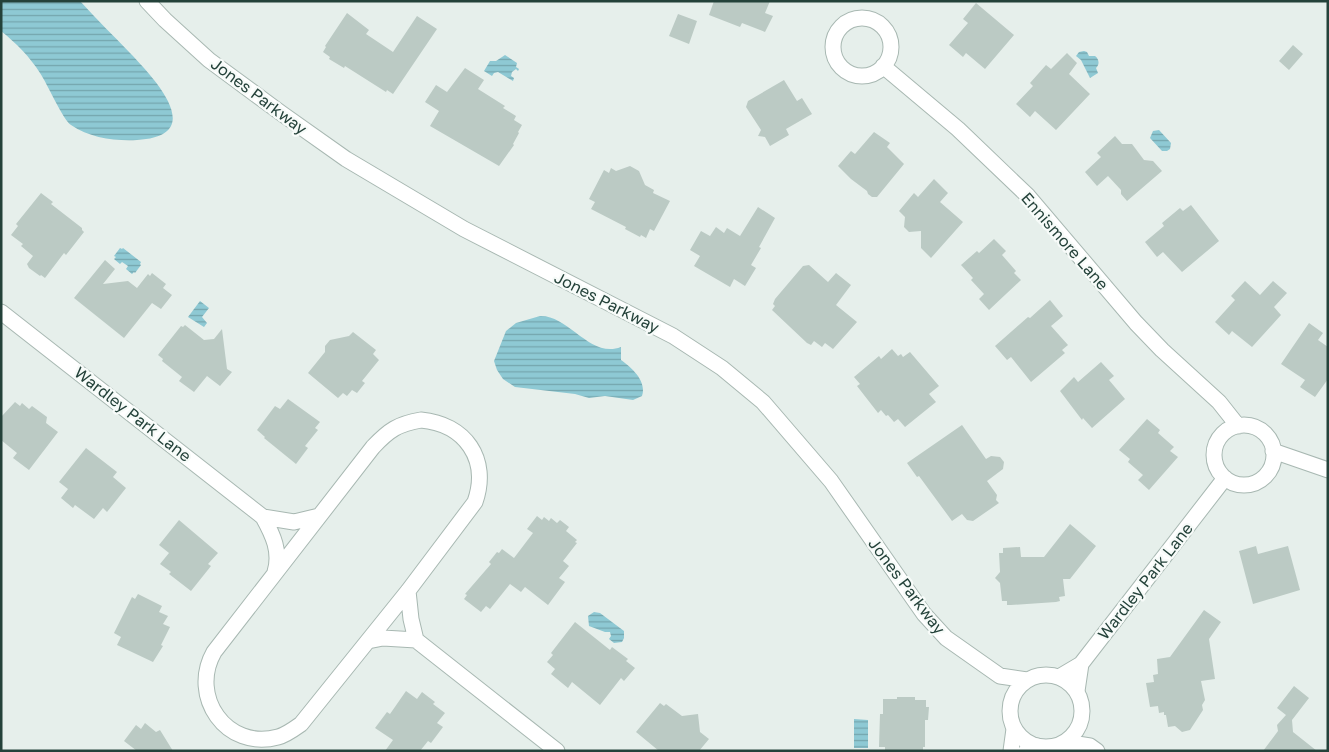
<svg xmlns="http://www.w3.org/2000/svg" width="1329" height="752" font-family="'Golos Text',sans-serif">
	<defs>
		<pattern id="water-rules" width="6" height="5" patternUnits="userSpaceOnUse" patternTransform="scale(1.25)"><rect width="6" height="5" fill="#8ec9d4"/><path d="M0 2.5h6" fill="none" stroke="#74a5ad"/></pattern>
	</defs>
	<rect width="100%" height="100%" fill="#e6efeb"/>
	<path fill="url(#water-rules)" d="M1 1H80C96 19 114 36 130 53 154 78 209 136 137 140 114 141 90 138 71 125 63 120 47 83 40 73 30 57 16 43 1 31Z
		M1084 51 1087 52 1089 56H1095C1099 59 1100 64 1096 68L1098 73 1090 78 1081 60 1076 56 1079 52Z
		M505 55 517 63 516 67 519 69 518 71 516 69 512 72 511 76 514 78 513 81 498 72 494 73 492 76 484 71 490 61H496Z
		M1159 130 1171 143 1170 149 1167 151H1162L1150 138 1153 131Z
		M120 248 122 249 123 248 141 262 140 264 141 265 135 273 134 272 132 274 126 269 128 266 122 262 120 264 114 259 116 257 114 256Z
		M200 301 209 308 202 317 207 323 204 327 188 317Z
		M540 316C569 315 590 359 621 347V360C632 368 647 381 642 396L633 400 605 396 589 398 575 394 515 387 503 379 497 370 494 361 506 331 516 323Z
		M594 612 600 613 624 631V638L622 642 614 643 609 639 611 636 610 632H605L589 626 588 616Z
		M854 719 868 720V748H854Z"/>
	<path fill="#bbcac4" d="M714 1H770L765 13 773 16 765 32 742 23 740 27 709 15Z
		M976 3 1014 35 985 69 966 53 963 57 949 45 968 23 963 19Z
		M347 13 369 30 366 34 393 52 417 16 437 29 393 94 387 90 386 92 345 66 344 68 329 59 330 57 323 52 326 47 325 46Z
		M678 14 697 21 689 44 669 36Z
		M1293 45 1303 54 1289 70 1279 61Z
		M1067 53 1077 63 1069 74 1090 94 1056 130 1035 111 1030 117 1016 104 1033 86 1030 83 1046 65 1051 69Z
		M465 68 484 80 478 89 505 106 503 108 516 116 514 120 522 125 518 132 519 133 513 144 514 145 499 166 430 126 439 111 425 102 436 85 447 92Z
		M784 80 797 101 802 98 812 114 786 129 789 135 770 146 765 137 758 136 761 130 746 107 748 101Z
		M874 132 890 143 887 147 904 164 877 197H872L868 194 867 191 851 179 838 166 851 151 855 154Z
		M1115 136 1122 144H1132L1144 160 1153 161 1162 171 1127 201 1121 194V190L1108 176 1097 186 1085 172 1101 157 1097 153Z
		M630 166 639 171 645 185 654 190 653 193 670 201 654 231 650 229 646 238 641 235 640 237 625 229 626 227 591 209 595 202 589 199 604 170 609 173 611 168 616 171Z
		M934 179 948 193 940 202 963 222 931 258 921 248V231L909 232 904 227 905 217 899 211 914 193 918 197Z
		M41 193 53 202 51 204 82 228V230L84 232 66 255 64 253 45 278 41 275 40 276 29 268 27 264 33 256 21 246 23 244 11 235 18 226 16 224Z
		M1191 205 1219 241 1182 272 1163 252 1157 257 1145 242 1164 226 1162 223 1180 208 1183 211Z
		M758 207 775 218 759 247 761 248 751 265 756 268 745 286 734 279 730 287 694 266 700 256 690 250 701 231 710 236 716 227 724 233 727 228 740 236Z
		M994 239 1006 251 1002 255 1016 271 1014 273 1021 280 989 310 979 299 984 294 971 280 973 278 961 265 977 251 979 253Z
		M105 260 115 269 103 284 128 281 137 288 148 274 150 276 152 273 166 284 163 288 172 295 161 309 152 303 124 338 74 298Z
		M809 265 828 282 836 273 851 285 836 305 857 322 833 349 825 343 822 347 814 341 811 345 807 343 772 310 775 306 773 304 775 299 803 266Z
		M1245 281 1260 295 1273 281 1287 293 1274 307 1281 315 1252 347 1232 331 1229 335 1215 322 1235 300 1231 296Z
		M1050 300 1063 316 1051 326 1068 345 1062 350 1065 353 1031 382 1011 357 1007 360 995 346 1028 317 1030 318Z
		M1309 323 1323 333 1318 340 1328 347V379L1315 397 1300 387 1305 380 1281 364Z
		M185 325 204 340 214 339 222 329 227 369 232 372 220 386 207 376 194 392 179 381 182 377 162 361 163 359 158 355 181 326 183 327Z
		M353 332 376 350 373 354 379 360 362 381 365 383 357 393 352 390 347 396 343 393 338 398 308 373 325 352V346L330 340 349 336Z
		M892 349 898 356 901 354 903 357 910 352 939 386 929 394 936 402 905 427 898 419 894 422 888 415 886 416 881 410 878 413 857 386 860 384 854 377 879 356 881 359Z
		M1101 362 1114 376 1109 380 1125 399 1092 428 1083 418 1082 420 1060 391 1074 377 1078 382Z
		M288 399 320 422 315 428 318 430 305 446 308 448 296 464 264 438 265 437 257 430 275 406 280 409Z
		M15 402 20 406 22 403 29 409 32 406 47 417 46 423 58 432 29 470 13 458 17 453 1 440V417Z
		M1147 419 1160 430 1158 433 1174 447 1170 451 1178 457 1149 490 1138 480 1143 475 1128 462 1130 459 1119 450Z
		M962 425 986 459 991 456 1000 457 1004 462 1003 469 987 481 997 495 996 500 999 503 973 521 967 520 962 514 952 521 919 476 917 477 907 463Z
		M86 448 117 472 113 477 126 488 107 512 103 508 94 519 75 505 73 508 61 498 68 489 59 482Z
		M537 516 542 520 544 517 549 521 551 518 557 523 560 520 569 527 566 531 577 540 575 542 577 543 563 561 569 566 559 578 565 582 548 605 525 587 521 592 510 584 490 609 486 606 481 612 464 599 467 595 465 594 491 564 489 562 497 552 499 553 502 549 514 558 533 533 527 529Z
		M179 520 218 553 208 564 211 566 191 591 169 574 171 572 160 564 169 553 159 545Z
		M1070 524 1096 546 1070 579H1063L1065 596 1059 597 1060 601 1056 602 1011 605H1007V601H1002L1000 583 995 578 1000 572 999 553H1003V548L1020 547 1021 557H1044Z
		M1256 546 1258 554 1288 546 1300 590 1253 604 1239 551Z
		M138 594 162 606 159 612 168 616 163 624 170 627 161 645 163 646 153 662 117 645 121 637 114 633 132 597 135 599Z
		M1204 610 1221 622 1209 639 1215 679 1201 681 1205 700 1202 705 1203 710 1190 730 1182 732 1175 726 1168 727 1166 715H1164V712L1159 713 1158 706 1150 707 1146 683 1154 682 1153 675 1158 674 1157 659 1170 657Z
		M575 622 610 650 612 647 628 659 626 661 635 668 624 681 621 678 600 705 572 682 568 688 551 674 555 669 547 662 553 655 551 653Z
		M1294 686 1309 698 1292 720 1293 732 1317 751H1263L1278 731 1277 725 1286 715 1277 708Z
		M406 691 417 699 422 692 435 702 433 704 445 713 437 723 443 727 431 743 428 741 420 751H385L393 740 375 728 387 712 390 714Z
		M897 697H915V700H926V707H929L928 720H925V747H923V751H885V747H879L880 714H883V699H897Z
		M660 703 664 706 666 704 682 716 698 714 700 732 709 739 699 751H659L636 732Z
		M145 723 156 732 160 730 173 751H137L124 741 136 725 141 729Z"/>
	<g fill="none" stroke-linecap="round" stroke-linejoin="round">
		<defs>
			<path id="minor" d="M833 47a29 29 0 1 1 58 0a29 29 0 1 1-58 0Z
				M883 66 958 129 1028 196 1136 323 1162 350 1219 402 1238 426
				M1 312 263 517C273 535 281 552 275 572
				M421 420C465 424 490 459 475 502L408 591 301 724C294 729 286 735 278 737 226 751 189 696 214 652L373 447C389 430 398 424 421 420Z
				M1214 455a30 30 0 1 1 60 0a30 30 0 1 1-60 0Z
				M1273 451 1328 470
				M263 517 294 522 319 516
				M408 591 411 619 416 640
				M368 641 383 638 416 640 557 751
				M1059 677 1081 664 1225 478
				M1077 691 1081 664
				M1011 751 1014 729
				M1026 751 1037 746"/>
			<path id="tertiary" d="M147 1 165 20 209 60 281 113 346 159 464 229 673 336 722 368 763 402 831 481 924 614 946 638 1000 676 1027 680
				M1010 711a36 36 0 1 1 72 0a36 36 0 1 1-72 0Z
				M1065 742 1090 746 1097 751"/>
		</defs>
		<use href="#minor" stroke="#a8b8b2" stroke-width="17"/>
		<use href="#tertiary" stroke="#a8b8b2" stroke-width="17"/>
		<use href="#minor" stroke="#fff" stroke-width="15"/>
		<use href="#tertiary" stroke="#fff" stroke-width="15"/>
	</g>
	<g text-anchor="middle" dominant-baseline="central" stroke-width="4.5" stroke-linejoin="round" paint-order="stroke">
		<g font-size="16" fill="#24423a" stroke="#f7fbf9">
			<text transform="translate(259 96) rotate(37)">Jones Parkway</text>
			<text transform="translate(1065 241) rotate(49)">Ennismore Lane</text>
			<text transform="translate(607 302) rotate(27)">Jones Parkway</text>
			<text transform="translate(133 414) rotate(38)">Wardley Park Lane</text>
			<text transform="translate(1145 581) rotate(-52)">Wardley Park Lane</text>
			<text transform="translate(907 586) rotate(53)">Jones Parkway</text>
		</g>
	</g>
	<rect width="1329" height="752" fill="none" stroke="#24423a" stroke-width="5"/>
</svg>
